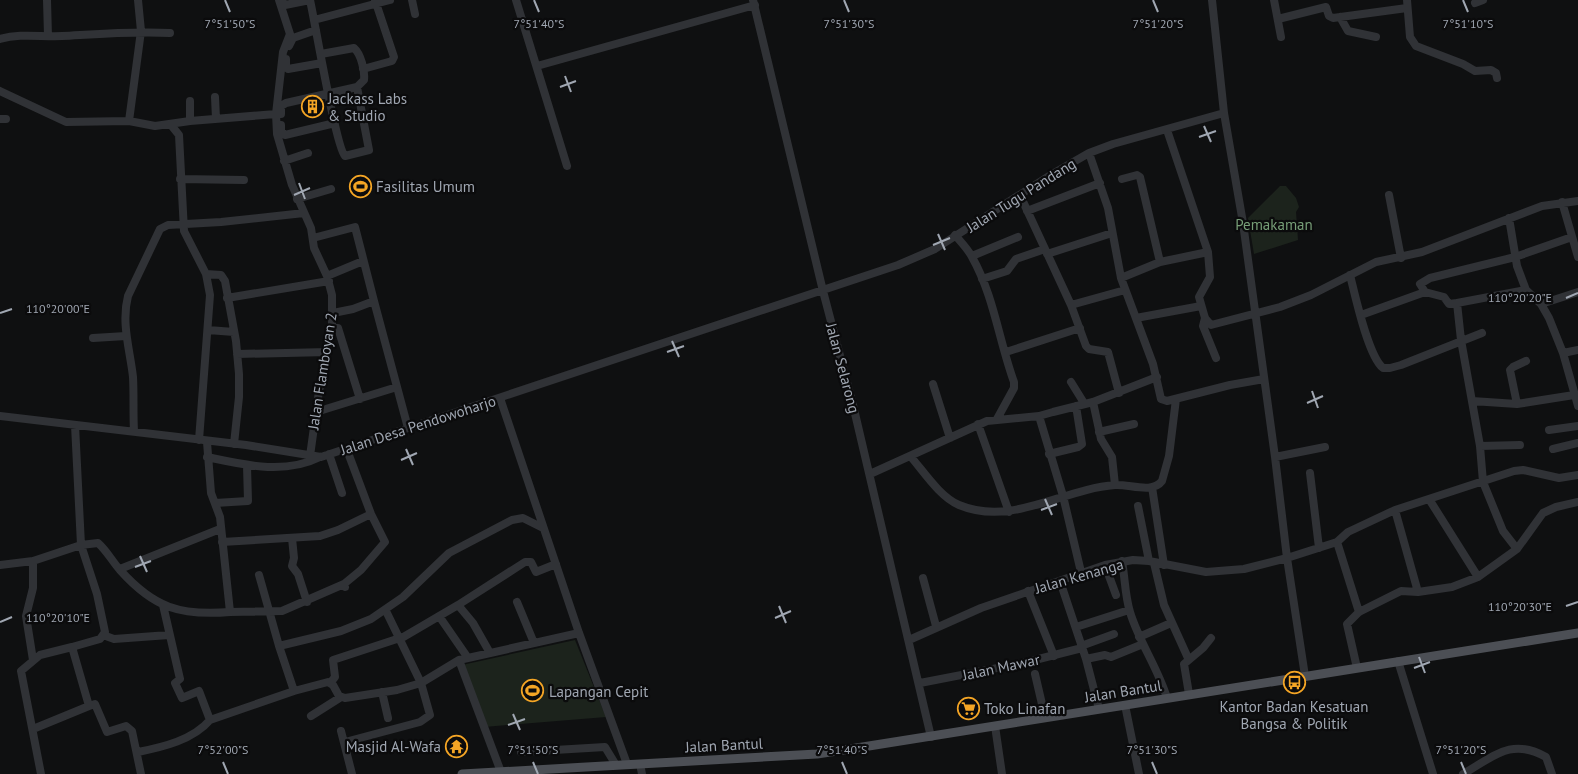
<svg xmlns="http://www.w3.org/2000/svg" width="1578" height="774" font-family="'PT Sans',sans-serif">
	<rect width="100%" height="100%" fill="#0f1011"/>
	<path fill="#1c231c" d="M1280 186H1286L1296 198 1299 207 1296 212 1298 240 1254 254 1248 218Z
		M575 640 606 717 484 727 462 665Z"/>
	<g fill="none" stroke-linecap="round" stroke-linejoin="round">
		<path stroke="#303236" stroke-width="8" d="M47 0 48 36
			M138 0 141 31 129 121 155 126 190 121 276 114
			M279 0 290 34 283 52 276 114 277 134 292 185 311 228 314 248 327 276 332 295V328L319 391 310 456
			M281 0 285 5 310 0
			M310 0C315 22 336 148 345 156L369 150 357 87
			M412 0 415 14
			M516 0 567 166
			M753 0 823 291 853 405 931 737
			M1212 0 1224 113 1243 223 1275 457 1287 558 1305 676
			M1274 0 1281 37
			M1407 0 1410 37 1416 46 1463 64 1475 71 1491 70 1496 73 1497 78
			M1475 3 1483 0
			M1340 17 1348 31 1376 37
			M1278 19 1326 7 1329 16 1333 18 1407 8
			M314 20 390 0
			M0 39C20 33 41 37 62 36 98 34 134 31 170 33
			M289 46 293 38 316 30
			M286 59V67L288 69 322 63
			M537 66 755 5
			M363 69 392 61 394 57 375 0
			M0 91 66 122 129 121
			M215 97 216 119
			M281 114V106L286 103 357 87 364 80C365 71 361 54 354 48L321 54
			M0 119H6
			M190 121V101
			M171 125 179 135 184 231 206 274 210 295 199 440
			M281 125V132L285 135 335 123
			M1167 130 1208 252 1210 277 1199 297 1205 318 1211 325 1280 307 1311 295 1376 262 1422 252 1542 206 1578 201
			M1089 153 1108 208 1121 278 1153 364 1161 399 1167 401 1230 385 1264 379
			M284 161 308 153
			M180 179 244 180
			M1122 179 1137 175 1140 177 1160 262
			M1020 195 1071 305 1086 346 1089 349 1108 352 1119 393
			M1389 195 1401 258
			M297 199 331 189
			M1562 202 1578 257
			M1027 211 1100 183
			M1509 218 1517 266 1526 290 1541 304 1549 318 1563 353 1578 406
			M955 235C961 242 968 249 972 257 994 296 999 341 1014 382V388L997 419
			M313 238 355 227 374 301
			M1047 254 1112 233
			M972 256 1018 237
			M206 274 221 275 225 281 236 341 239 374V397L234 444
			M1350 275C1355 295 1368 356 1383 368H1390L1401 365 1482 333
			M327 276 363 261
			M1121 278 1160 262 1208 252
			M982 279 1007 271 1016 259 1045 249
			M227 298 329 281
			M1457 303 1526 290
			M1541 304 1578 292
			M1071 305 1125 290
			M333 313 353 309 374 301 408 428
			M1361 315 1425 292
			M1136 318 1201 306
			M1205 318 1203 326 1216 358
			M332 328H338L360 399
			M208 330 234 332
			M93 338 126 336
			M1006 352 1080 328
			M1563 353 1578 350
			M237 354 328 352
			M1071 382 1084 403
			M933 384 950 438
			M500 398 579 633 627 764
			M1472 401 1517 404 1574 395
			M1093 402 1101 439 1112 457 1115 485
			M1517 404 1510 370 1513 367 1526 361
			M316 412 397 387
			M0 416 246 445 321 457 898 265 935 249 1049 176 1089 153 1113 144 1224 113
			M1039 416 1063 496 1081 572
			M978 424 1009 512
			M1549 430 1578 426
			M134 431C133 413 134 395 133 377 130 350 121 323 128 296L160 229 168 225 221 222 304 213
			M1099 432 1134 424
			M207 442 211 493 220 517 230 612 282 611 344 584
			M1480 446 1520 445
			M1553 449 1578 443
			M329 454 342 493
			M1049 454 1078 447 1082 444 1076 406
			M207 457C245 465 284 475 320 457
			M911 457C924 472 940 497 959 505 1012 527 1062 489 1115 485 1130 484 1152 494 1162 481L1169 456 1176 399
			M1275 457 1325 447
			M1310 473 1319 548
			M870 474 987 421 1039 416 1053 412 1093 402 1157 377
			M1152 487 1164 565
			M1429 499 1478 577
			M215 503 248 501 247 466
			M1138 506 1149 561
			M1395 510 1418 592
			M292 538 294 558 292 566 298 574 307 602
			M222 542 320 536 338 530 371 514
			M1337 542 1359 612
			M1517 549 1503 531 1483 482 1480 446 1461 340 1457 303 1449 304 1444 297 1425 292 1420 284 1430 278 1515 257 1572 237
			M33 561V588L26 616 33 660
			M1122 561C1125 578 1125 596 1130 612 1139 642 1158 668 1167 698
			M1154 563 1164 605 1188 658
			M0 565 33 561 81 545 98 543C107 551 112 561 120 570 154 608 180 616 230 612
			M1105 565 1116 595
			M120 569 220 529
			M259 575 279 646 294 691
			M923 578 936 626
			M1060 581 1086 659 1099 709
			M345 587 344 584 361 570 385 542 371 514 347 450
			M1028 591 1054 656
			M517 602 534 643
			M163 605 180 679 175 683 182 698 199 691 210 720
			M458 605 525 562H531L536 572 556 564
			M439 616 468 658
			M1076 627 1129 610
			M103 635 114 639 169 635
			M1139 637 1171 623
			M400 639 458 605 473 623 490 653
			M909 640 981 608 1105 565 1133 560 1149 561 1206 572 1244 569 1287 558 1337 542 1348 532 1395 510 1514 471 1523 470 1559 478 1578 475
			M279 646 341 631 371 619 403 597 449 553 512 520 523 518 543 528
			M1081 646 1114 634
			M1086 659 1105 655 1111 657 1143 644
			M459 660 501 772
			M1398 661 1433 774
			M1357 668 1347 624 1359 612 1401 591 1418 592 1452 587 1478 577 1517 549 1543 513 1556 507 1578 502
			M1035 674 1045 717
			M331 682 335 677 333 660 400 638
			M920 683 1023 663 1082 648
			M382 692 388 718
			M1189 694 1184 664 1203 648 1211 638
			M1125 705 1139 774
			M89 706 95 704 107 732 126 726 132 731 141 774
			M311 716 341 697
			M995 726 1002 774
			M33 729 89 706 72 647 100 639 105 632 97 594 81 545 75 425
			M341 731 352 774
			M345 742 420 722 430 715 421 683 386 611
			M138 752C163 747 193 740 210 720L294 691 328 682 333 685 339 696 345 698 397 690 421 683 459 660 579 633
			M521 752 605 747 616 765
			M640 764 642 774
			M41 774 21 671 40 655 72 647
			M1463 774C1493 757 1511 737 1546 757L1552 774"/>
		<path stroke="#4c4f55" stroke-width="9" d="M462 774 817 754 850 749 1578 633"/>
	</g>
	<path fill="none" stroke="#a0a7b2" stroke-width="2" d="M225 0 230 12M534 0 539 12M844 0 849 12M1153 0 1158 12M1463 0 1468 12M565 76 571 92M560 87 576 81M1204 126 1211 142M1199 137 1216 131M299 183 305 199M294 195 310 188M938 234 945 250M933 245 950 238M1566 298 1578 293M0 313 12 309M672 341 679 357M667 352 684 346M1312 391 1318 408M1307 403 1323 396M406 449 413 465M401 460 417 453M1045 499 1052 515M1041 510 1057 504M140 556 147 572M135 567 151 561M779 606 786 623M1566 606 1578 602M775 618 791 611M0 622 12 617M1419 657 1425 673M1414 668 1430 662M513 714 520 730M508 725 525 719M223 762 228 774M533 762 538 774M842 762 847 774M1152 762 1157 774M1461 762 1466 774"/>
	<defs>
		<symbol id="building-ring" viewBox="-11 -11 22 22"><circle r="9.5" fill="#0b0b0c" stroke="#f4a525" stroke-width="1.5"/><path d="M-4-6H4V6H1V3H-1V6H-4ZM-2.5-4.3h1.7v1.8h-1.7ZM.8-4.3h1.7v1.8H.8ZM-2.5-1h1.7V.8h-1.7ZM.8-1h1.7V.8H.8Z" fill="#f4a525"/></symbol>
		<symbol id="stadium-ring" viewBox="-11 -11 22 22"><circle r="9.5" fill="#0b0b0c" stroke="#f4a525" stroke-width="1.5"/><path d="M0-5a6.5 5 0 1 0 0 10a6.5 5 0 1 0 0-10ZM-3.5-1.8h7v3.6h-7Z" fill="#f4a525"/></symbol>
		<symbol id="bus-ring" viewBox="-11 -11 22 22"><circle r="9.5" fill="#0b0b0c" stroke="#f4a525" stroke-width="1.5"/><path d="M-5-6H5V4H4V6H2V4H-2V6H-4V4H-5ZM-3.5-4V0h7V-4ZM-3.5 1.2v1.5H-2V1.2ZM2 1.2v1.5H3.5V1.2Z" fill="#f4a525"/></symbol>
		<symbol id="supermarket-ring" viewBox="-11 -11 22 22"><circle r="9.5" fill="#0b0b0c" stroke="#f4a525" stroke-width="1.5"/><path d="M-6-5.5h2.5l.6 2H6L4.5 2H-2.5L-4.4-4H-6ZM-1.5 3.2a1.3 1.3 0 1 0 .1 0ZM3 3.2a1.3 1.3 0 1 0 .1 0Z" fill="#f4a525"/></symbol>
		<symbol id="temple-ring" viewBox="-11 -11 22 22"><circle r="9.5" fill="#0b0b0c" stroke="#f4a525" stroke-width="1.5"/><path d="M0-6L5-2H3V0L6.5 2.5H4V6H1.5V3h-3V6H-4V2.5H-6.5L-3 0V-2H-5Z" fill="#f4a525"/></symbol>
	</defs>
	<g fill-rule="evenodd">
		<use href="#building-ring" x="300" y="94" width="25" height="25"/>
		<use href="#stadium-ring" x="348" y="174" width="25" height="25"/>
		<use href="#bus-ring" x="1282" y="670" width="25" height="25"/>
		<use href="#stadium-ring" x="520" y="678" width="25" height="25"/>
		<use href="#supermarket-ring" x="956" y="696" width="25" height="25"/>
		<use href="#temple-ring" x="444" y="734" width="25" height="25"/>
	</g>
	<g text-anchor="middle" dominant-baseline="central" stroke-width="4.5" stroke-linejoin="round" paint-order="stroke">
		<g font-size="15" fill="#a0a7b2" stroke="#0b0b0c" text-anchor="start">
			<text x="328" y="98">Jackass Labs<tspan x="328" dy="17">&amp; Studio</tspan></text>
			<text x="376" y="186">Fasilitas Umum</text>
			<text x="549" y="691">Lapangan Cepit</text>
			<text x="1294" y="706" text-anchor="middle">Kantor Badan Kesatuan<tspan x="1294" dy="17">Bangsa &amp; Politik</tspan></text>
			<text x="984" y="708">Toko Linafan</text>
			<text x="441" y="746" text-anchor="end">Masjid Al-Wafa</text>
		</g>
		<g font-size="15" fill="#a0a7b2" stroke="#0b0b0c">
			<text transform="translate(1021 195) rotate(-32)">Jalan Tugu Pandang</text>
			<text transform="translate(843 368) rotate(75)">Jalan Selarong</text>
			<text transform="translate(322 371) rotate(-81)">Jalan Flamboyan 2</text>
			<text transform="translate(418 425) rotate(-18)">Jalan Desa Pendowoharjo</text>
			<text transform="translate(1079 576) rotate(-16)">Jalan Kenanga</text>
			<text transform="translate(1001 667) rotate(-12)">Jalan Mawar</text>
			<text transform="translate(1123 691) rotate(-9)">Jalan Bantul</text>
			<text transform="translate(724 745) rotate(-3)">Jalan Bantul</text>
		</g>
		<g font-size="15" fill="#779e77" stroke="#0b0b0c">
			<text x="1274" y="224">Pemakaman</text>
		</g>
	</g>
	<g font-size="12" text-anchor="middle" fill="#a0a7b2" stroke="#0b0b0c" stroke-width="4.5" stroke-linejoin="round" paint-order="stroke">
		<text x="230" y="28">7°51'50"S</text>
		<text x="539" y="28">7°51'40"S</text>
		<text x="849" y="28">7°51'30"S</text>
		<text x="1158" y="28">7°51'20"S</text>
		<text x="1468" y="28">7°51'10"S</text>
		<text x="1520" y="302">110°20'20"E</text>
		<text x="58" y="313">110°20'00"E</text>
		<text x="1520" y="611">110°20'30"E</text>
		<text x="58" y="622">110°20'10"E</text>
		<text x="223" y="754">7°52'00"S</text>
		<text x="533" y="754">7°51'50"S</text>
		<text x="842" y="754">7°51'40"S</text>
		<text x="1152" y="754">7°51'30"S</text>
		<text x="1461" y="754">7°51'20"S</text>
	</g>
</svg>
